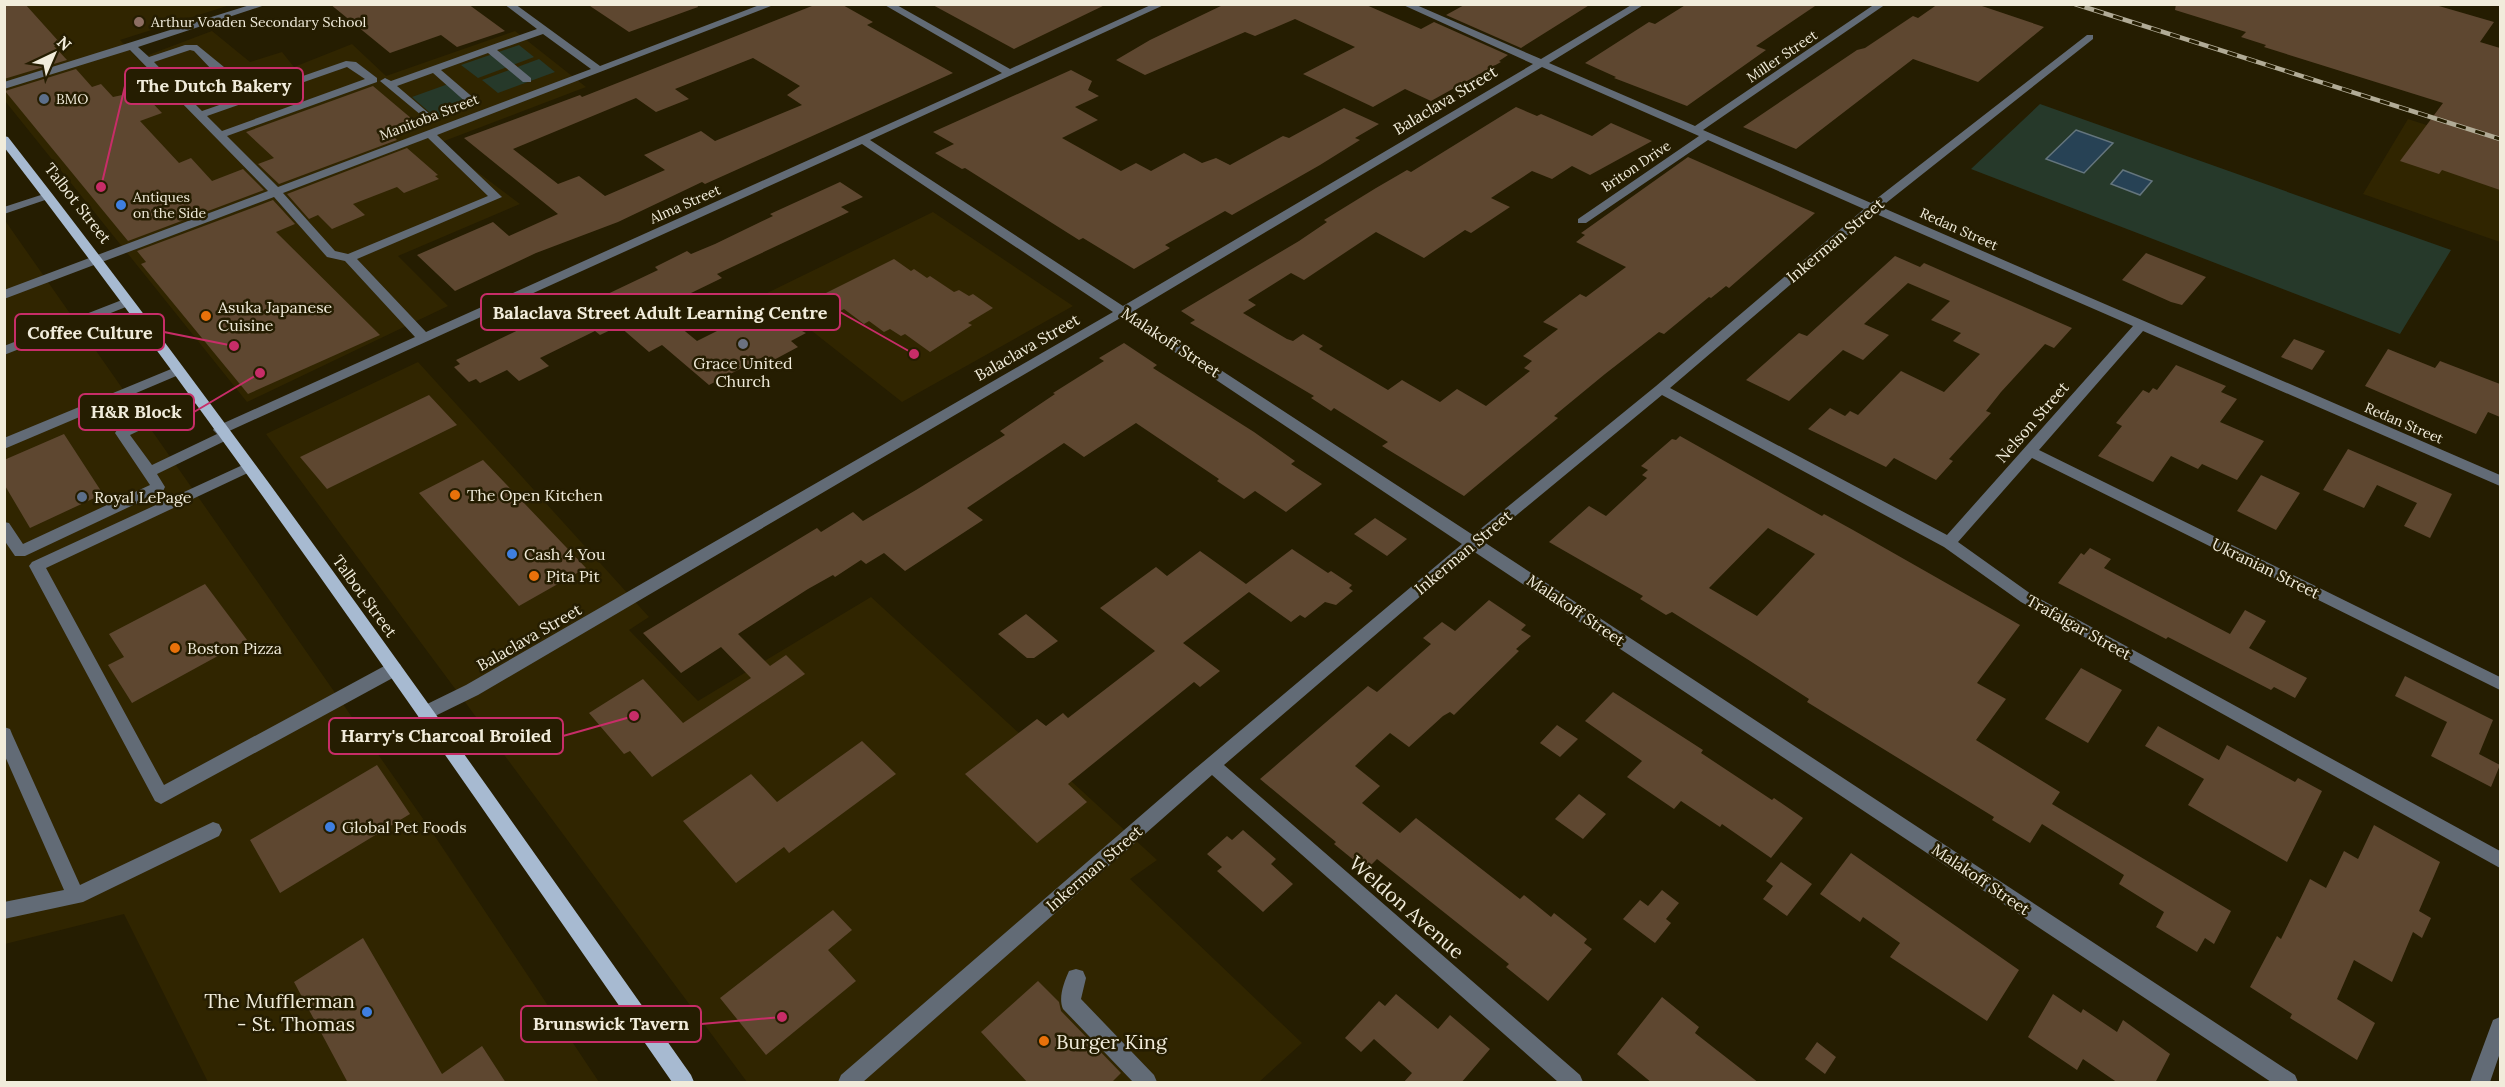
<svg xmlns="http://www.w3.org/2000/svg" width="2505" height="1087" font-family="Lora,serif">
	<rect width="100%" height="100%" fill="#251d01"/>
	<path fill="#302500" d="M4 5H230L120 40 138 59 212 31 250 62 282 52 294 67 352 44 386 76 515 31 586 87 439 143 520 204 398 256 448 306 247 402 5 101Z
		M2408 119 2500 149V242L2363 194Z
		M933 212 1073 306 902 402 765 294Z
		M4 219 426 823 599 1082H208L124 914 5 944Z
		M418 362 649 617 629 630 698 701 871 597 1157 860 1130 879 1302 1043 1259 1082H747L266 434Z"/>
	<path fill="#26392a" d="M519 45 534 57 478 78 461 65Z
		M539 59 555 72 498 93 482 80Z
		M451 83 475 103 436 118 412 97Z
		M2040 104 2451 250 2400 334 1971 169Z"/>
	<path fill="#274255" stroke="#64757d" stroke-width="1.5" d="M2076 130 2113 143 2084 173 2046 159Z
		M2123 170 2152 181 2140 195 2111 184Z"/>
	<path fill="#5e4730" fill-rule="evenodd" d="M4 4H25L61 44 54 46 67 60 4 79Z
		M330 4H468L505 31 457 47 441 35 390 53Z
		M587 4H697L698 7 629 32Z
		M817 4H841L873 22 867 25 953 73 705 184 702 182 618 222 536 253 455 291 417 255 493 222 509 236 558 214 464 138 580 95 582 97ZM753 58 800 86 787 95 802 105 715 141 701 131 644 155 665 170 605 196 579 176 558 184 513 149 636 98 656 112 689 99 675 89Z
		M931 4H1107L1014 49Z
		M1225 4H1364L1421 29 1434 22 1508 55 1499 61 1501 62 1431 101 1405 89 1373 107 1303 74 1355 47 1295 19 1255 36 1245 32 1145 75 1116 60 1150 40Z
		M1466 4H1591L1521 48 1446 15Z
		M1687 4H1818L1756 46 1766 50 1687 106 1614 78 1616 77 1585 63 1649 22 1655 24Z
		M1938 4H1976L2044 27 1978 82 1913 59 1796 149 1743 127 1857 50 1865 48 1913 16 1918 18Z
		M2176 4H2432L2494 22 2480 42 2500 48V190L2442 170 2439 174 2400 161 2443 103 2264 47 2266 45 2241 37 2246 32 2175 10Z
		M76 69 92 87 101 84 113 97 141 91 162 113 140 121 179 163 191 158 212 181 243 169 264 190 128 241 5 91Z
		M1071 70 1092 81 1088 90 1099 96 1075 107 1098 120 1062 138 1121 171 1136 163 1151 171 1184 153 1202 163 1216 158 1230 165 1283 136 1289 138 1344 108 1379 124 1355 138 1360 140 1320 165 1232 215 1225 211 1165 245 1170 248 1134 269 1083 238 1079 240 965 168 962 169 935 153 954 144 933 132Z
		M373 86 418 124 391 134 397 140 279 184 258 164 274 158 246 132Z
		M1516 107 1537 116 1541 114 1592 136 1611 123 1652 141 1590 175 1572 166 1552 179 1532 171 1491 198 1510 207 1471 233 1465 230 1424 258 1376 232 1304 280 1291 273 1248 300 1256 305 1243 313 1287 339 1293 341 1303 334 1323 346 1319 349 1388 390 1402 380 1440 402 1457 389 1486 406 1530 371 1524 368 1532 361 1523 356 1558 329 1543 322 1580 294 1586 297 1626 267 1576 242 1585 235 1581 233 1688 157 1815 213 1729 288 1726 286 1711 298 1709 297 1664 334 1659 332 1605 374 1554 416 1558 418 1464 496 1382 446 1388 442 1334 408 1331 411 1311 398 1314 396 1190 323 1195 320 1181 311 1299 241 1327 222 1324 220 1376 188 1407 170 1411 172Z
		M407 148 438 175 435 176 439 179 404 193 397 187 353 204 365 215 332 229 318 215 309 219 287 194Z
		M840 182 863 197 841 207 849 212 717 274 722 278 658 309 697 341 769 305 782 315 894 259 911 271 914 269 927 278 930 276 954 292 959 290 969 296 973 294 993 308 968 323 972 325 930 352 905 334 901 336 890 329 884 332 869 321 864 324 844 309 802 331 806 333 791 341 798 347 770 362 763 357 709 385 662 345 649 352 619 326 600 335 595 331 540 358 549 366 519 381 507 370 480 383 476 379 469 382 454 367 460 364 456 360 562 309 565 311 597 299 658 270 655 267 687 251 691 254 715 244 773 216 770 214Z
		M273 200 295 224 276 232 380 335 248 394 141 264 146 262 137 251Z
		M2146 253 2206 277 2182 305 2171 302 2122 280Z
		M1895 256 1920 267 1924 263 2072 328 2054 348 2045 344 2001 392 1986 411 1991 413 1949 459 1953 461 1936 480 1894 458 1886 467 1808 429 1830 408 1845 416 1850 411 1858 415 1901 371 1944 392 1980 354 1953 341 1961 333 1931 320 1950 301 1908 283 1864 324 1889 335 1863 360 1843 350 1789 401 1746 380 1799 333 1807 336Z
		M2294 339 2325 351 2312 370 2281 357Z
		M1124 343 1157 365 1153 368 1254 432 1295 461 1291 464 1322 484 1286 512 1255 491 1244 499 1217 481 1219 479 1136 423 1084 457 1064 443 967 508 983 520 905 571 884 553 866 564 861 560 835 577 833 575 808 589 738 634 770 666 786 655 805 674 652 777 630 751 624 754 589 713 643 679 683 723 751 678 721 647 681 673 643 633 817 528 821 532 853 512 863 521 916 490 1005 435 1000 431 1055 394 1053 393 1104 361 1099 358Z
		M2388 349 2435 368 2440 361 2500 384V417L2488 412 2476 434 2365 386Z
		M2176 365 2226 386 2221 392 2237 399 2220 422 2264 441 2237 480 2202 464 2198 469 2171 456 2153 482 2098 456 2122 426 2116 423 2143 390 2149 393 2153 388 2157 390Z
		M429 395 457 425 327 489 300 457Z
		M64 434 103 494 30 528 4 484V460Z
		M1680 436 1822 516 1824 514 1853 530 2020 625 1977 683 2006 699 1976 740 2060 792 2052 804 2231 911 2214 944 2205 938 2197 952 2156 927 2164 912 2119 884 2124 875 2042 824 2030 843 1992 820 1994 817 1807 702 1809 699 1747 659 1672 612 1666 615 1640 599 1643 596 1549 542 1589 506 1606 516 1647 478 1642 475 1648 470 1641 466 1672 439 1676 440ZM1768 528 1815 554 1757 616 1709 588Z
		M2348 449 2452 494 2430 538 2404 526 2417 503 2377 485 2364 508 2323 490Z
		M483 460 586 568 519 606 419 493Z
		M2261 475 2300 493 2276 530 2237 511Z
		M1375 518 1407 539 1387 556 1354 534Z
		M2090 548 2111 559 2104 568 2230 634 2245 610 2266 621 2249 648 2307 678 2295 698 2274 687 2271 690 2168 637 2166 639 2058 583 2081 553 2084 555Z
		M1292 549 1328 573 1331 571 1352 585 1349 588 1353 591 1336 605 1325 602 1305 618 1300 615 1291 622 1249 592 1183 643 1220 671 1200 687 1194 682 1068 784 1087 802 1037 843 965 774 1037 719 1046 726 1063 713 1068 718 1155 651 1100 608 1156 567 1167 576 1200 551 1246 584Z
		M205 584 247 640 132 703 108 665 124 657 109 634Z
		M1489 600 1526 625 1521 630 1531 636 1516 649 1519 651 1454 715 1450 712 1443 716 1409 747 1390 733 1355 766 1380 786 1362 803 1400 833 1416 818 1520 899 1524 895 1551 917 1554 913 1587 939 1584 943 1592 949 1548 1001 1506 967 1509 964 1377 859 1366 870 1334 844 1336 842 1260 779 1368 686 1377 692 1431 644 1423 638 1442 622 1455 631Z
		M1026 614 1058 641 1034 658H1027L998 634Z
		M2081 668 2122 690 2088 743 2045 719Z
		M2405 676 2493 720 2479 754 2500 765 2491 787 2431 756 2447 722 2395 696Z
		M1613 692 1703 750 1701 753 1772 800 1774 798 1803 818 1771 858 1722 824 1720 827 1681 801 1674 809 1627 777 1642 761 1585 721Z
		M1557 725 1578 739 1560 757 1540 743Z
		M2158 726 2219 760 2227 745 2295 782 2298 778 2322 791 2287 862 2188 805 2204 779 2145 746Z
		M862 741 896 774 789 853 784 847 736 883 683 821 751 774 777 802Z
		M377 765 410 814 280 893 250 840Z
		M1579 794 1606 814 1583 839 1555 819Z
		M2374 825 2440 862 2419 911 2431 918 2422 938 2413 932 2392 982 2354 960 2337 999 2375 1023 2357 1060 2290 1018 2292 1014 2250 987 2277 936 2281 939 2310 879 2326 888 2344 851 2358 859Z
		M1243 830 1276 859 1271 864 1293 884 1263 912 1217 871 1222 867 1207 854 1227 836 1232 840Z
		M1851 853 2019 970 1987 1021 1890 957 1900 943 1863 917 1860 922 1820 894Z
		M1781 862 1812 884 1787 916 1763 899 1773 886 1766 881Z
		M1662 890 1679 903 1666 919 1671 923 1655 943 1623 919 1640 900 1648 906Z
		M833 910 852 930 828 950 856 981 766 1055 720 998Z
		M363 938 442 1074 482 1046 506 1083H348L294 982Z
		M1038 981 1059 1002 1061 1011 1121 1073 1111 1083H1028L981 1032Z
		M1396 994 1438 1029 1450 1015 1490 1049 1461 1083H1403L1412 1073 1374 1039 1361 1052 1345 1038 1379 1001 1385 1006Z
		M2053 994 2081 1013 2083 1009 2117 1032 2123 1020 2170 1054 2155 1083H2118L2083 1059 2077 1070 2028 1037Z
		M1662 997 1699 1027 1695 1033 1759 1083H1652L1617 1054Z
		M1817 1042 1836 1057 1825 1074 1805 1059Z"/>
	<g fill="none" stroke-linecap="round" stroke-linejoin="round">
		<path fill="#626b76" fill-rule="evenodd" d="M253 4H268L138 47 149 57 185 45H197L224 67 225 69 221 75 180 89 186 95 265 69 274 71 191 100 202 111 346 61 356 62 377 78V82L227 136 278 187 591 69 543 34 497 50 531 78V82H523L488 53 441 70 476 100V104H468L433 73 397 86 431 115V119L427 120 380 81 385 78 391 81 537 29 504 4H515L600 66 762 4H776L437 135 502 197 357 259 426 332 1002 73 883 4H895L1010 69 1153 4H1166L870 140 1123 306 1533 64 1401 4H1414L1541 59 1633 4H1645L1549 63 1695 126 1875 4H1886L1703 130 1871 203 2087 35H2093V39L1881 207 2500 475V486L2143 331 2039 450 2500 677V690L2032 458 1958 542 2031 594 2500 851V868L2021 602 1944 547 1662 395 1484 542 2295 1075 2298 1082H2271L1473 551 1224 765 1580 1075 1583 1082H1558L1212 775 863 1082H838L841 1075 1190 773 1462 544 1122 317 478 695 431 718 425 720 419 718 417 713 419 708 466 685 1113 312 862 144 227 432 231 436 229 439 157 474 165 487 163 491 25 556H15L4 540V522L9 523 23 544 150 485 115 433 117 430 191 395H201L203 398 201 401 130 435 152 465 217 434 213 430 215 427 415 337 345 261 327 257 274 197 4 299V290L268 191 130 50 4 89V82ZM190 50 194 51 213 71 175 84 154 62ZM347 67 365 79 222 131 207 116ZM1542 67 1699 136 1578 219V223H1586L1708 140 1864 209 1656 386 1473 535 1132 312ZM428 138 488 196 348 254 335 251 283 193ZM1874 213 2133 326 1947 535 1670 388Z
			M47 193 53 196 51 198 4 214V207Z
			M127 298 133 302 131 305 4 355V346Z
			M176 367 183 371 181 374 4 449V438Z
			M247 463 254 468 252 471 46 568 164 785 388 664 394 663 400 664 402 669 400 674 161 804 155 801 29 566 32 562Z
			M4 727 10 729 12 734 80 885 213 822 219 824 222 830 219 836 83 902 4 919V902L64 890 4 754Z
			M1076 969 1083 971 1086 978 1081 999 1154 1075 1157 1082H1133L1063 1009C1058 998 1064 982 1069 971Z
			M2500 1017V1053L2490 1082H2470L2493 1020Z"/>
		<path fill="#a7bad1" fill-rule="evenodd" d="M4 136 8 137C246 442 468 759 691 1075L694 1082H672C454 768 238 451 4 147Z"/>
		<defs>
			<path id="rail" d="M2075 4 2500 139"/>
		</defs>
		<use href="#rail" stroke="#b1ab96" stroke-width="4.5"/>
		<use href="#rail" stroke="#251d01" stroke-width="3" stroke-dasharray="10" stroke-linecap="butt"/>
	</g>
	<circle fill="#8d6e63" stroke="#251d01" stroke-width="2" cx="139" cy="22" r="6"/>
	<g fill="#5c6f8a" stroke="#251d01" stroke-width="2">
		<circle cx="44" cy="99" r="6"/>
		<circle cx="82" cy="497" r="6"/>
	</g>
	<g fill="#3f7fe0" stroke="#251d01" stroke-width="2">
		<circle cx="121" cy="205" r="6"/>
		<circle cx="512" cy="554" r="6"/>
		<circle cx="330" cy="827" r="6"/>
		<circle cx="367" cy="1012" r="6"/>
	</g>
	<g fill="#e8710a" stroke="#251d01" stroke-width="2">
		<circle cx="206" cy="316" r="6"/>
		<circle cx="455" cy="495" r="6"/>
		<circle cx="534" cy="576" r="6"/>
		<circle cx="175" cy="648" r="6"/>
		<circle cx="1044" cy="1041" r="6"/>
	</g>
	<circle fill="#6b7280" stroke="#251d01" stroke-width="2" cx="743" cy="344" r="6"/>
	<g text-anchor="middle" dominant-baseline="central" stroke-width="5" stroke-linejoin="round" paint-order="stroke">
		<g font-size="14" fill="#f1ecdb" stroke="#251d01" text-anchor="start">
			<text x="151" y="22">Arthur Voaden Secondary School</text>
			<text x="56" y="99">BMO</text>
			<text x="133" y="197">Antiques<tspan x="133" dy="16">on the Side</tspan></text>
		</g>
		<g font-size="14" fill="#f1ecdb" stroke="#251d01">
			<text transform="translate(1782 56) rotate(-34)">Miller Street</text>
			<text transform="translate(429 117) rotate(-21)">Manitoba Street</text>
			<text transform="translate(1636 166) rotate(-34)">Briton Drive</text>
			<text transform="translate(685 204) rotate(-24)">Alma Street</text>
			<text transform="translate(1959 229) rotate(24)">Redan Street</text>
			<text transform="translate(2404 423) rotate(23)">Redan Street</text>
		</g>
		<g font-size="16" fill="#f1ecdb" stroke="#251d01">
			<text transform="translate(1445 100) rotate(-31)">Balaclava Street</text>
			<text transform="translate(78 203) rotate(52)">Talbot Street</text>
			<text transform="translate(1835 240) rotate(-40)">Inkerman Street</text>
			<text transform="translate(1171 342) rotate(33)">Malakoff Street</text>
			<text transform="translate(1027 347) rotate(-30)">Balaclava Street</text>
			<text transform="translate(2032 422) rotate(-49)">Nelson Street</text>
			<text transform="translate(1463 552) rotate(-40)">Inkerman Street</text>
			<text transform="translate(2266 568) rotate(26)">Ukranian Street</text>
			<text transform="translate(365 596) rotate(54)">Talbot Street</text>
			<text transform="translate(1576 610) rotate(34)">Malakoff Street</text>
			<text transform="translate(2079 627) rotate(29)">Trafalgar Street</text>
			<text transform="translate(529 637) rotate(-30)">Balaclava Street</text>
			<text transform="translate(1094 868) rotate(-41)">Inkerman Street</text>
			<text transform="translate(1981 879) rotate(34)">Malakoff Street</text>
		</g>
		<g font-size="16" fill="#f1ecdb" stroke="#251d01" text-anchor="start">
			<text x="218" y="307">Asuka Japanese<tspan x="218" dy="18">Cuisine</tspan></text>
			<text x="743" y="363" text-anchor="middle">Grace United<tspan x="743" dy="18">Church</tspan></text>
			<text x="467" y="495">The Open Kitchen</text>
			<text x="94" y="497">Royal LePage</text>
			<text x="524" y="554">Cash 4 You</text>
			<text x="546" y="576">Pita Pit</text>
			<text x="187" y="648">Boston Pizza</text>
			<text x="342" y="827">Global Pet Foods</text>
		</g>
		<g font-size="20" fill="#f1ecdb" stroke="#251d01">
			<text transform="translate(1407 907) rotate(41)">Weldon Avenue</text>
		</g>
		<g font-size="20" fill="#f1ecdb" stroke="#251d01" text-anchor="end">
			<text x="355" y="1000">The Mufflerman<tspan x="355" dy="23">- St. Thomas</tspan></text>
			<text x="1056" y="1041" text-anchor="start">Burger King</text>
		</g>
	</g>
	<path fill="none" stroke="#c72d68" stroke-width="2" d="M101 187L125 86M914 354L840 312M234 346L164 332M260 373L194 412M634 716L563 736M782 1017L701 1024"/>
	<g fill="#c72d68" stroke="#251d01" stroke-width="2">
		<circle cx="101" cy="187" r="6"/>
		<circle cx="914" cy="354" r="6"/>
		<circle cx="234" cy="346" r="6"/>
		<circle cx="260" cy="373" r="6"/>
		<circle cx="634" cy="716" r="6"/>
		<circle cx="782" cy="1017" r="6"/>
	</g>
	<g fill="#251d01" stroke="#c72d68" stroke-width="2">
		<rect x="125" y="68" width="178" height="36" rx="6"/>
		<rect x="481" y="294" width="359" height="36" rx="6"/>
		<rect x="15" y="314" width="149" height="36" rx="6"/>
		<rect x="79" y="394" width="115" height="36" rx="6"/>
		<rect x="329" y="718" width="234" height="36" rx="6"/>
		<rect x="521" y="1006" width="180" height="36" rx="6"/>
	</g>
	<g font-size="18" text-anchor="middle" font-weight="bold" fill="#f1ecdb">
		<text x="214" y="92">The Dutch Bakery</text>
		<text x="660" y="319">Balaclava Street Adult Learning Centre</text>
		<text x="90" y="339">Coffee Culture</text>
		<text x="136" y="418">H&amp;R Block</text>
		<text x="446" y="742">Harry's Charcoal Broiled</text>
		<text x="611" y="1030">Brunswick Tavern</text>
	</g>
	<rect width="2505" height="1087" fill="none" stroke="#f1ecdb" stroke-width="12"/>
	<g transform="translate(54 54) rotate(44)" stroke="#251d01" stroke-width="4.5" paint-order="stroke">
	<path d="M0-4.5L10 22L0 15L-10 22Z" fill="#f1ecdb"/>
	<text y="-9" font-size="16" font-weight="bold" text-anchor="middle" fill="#f1ecdb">N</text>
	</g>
</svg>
